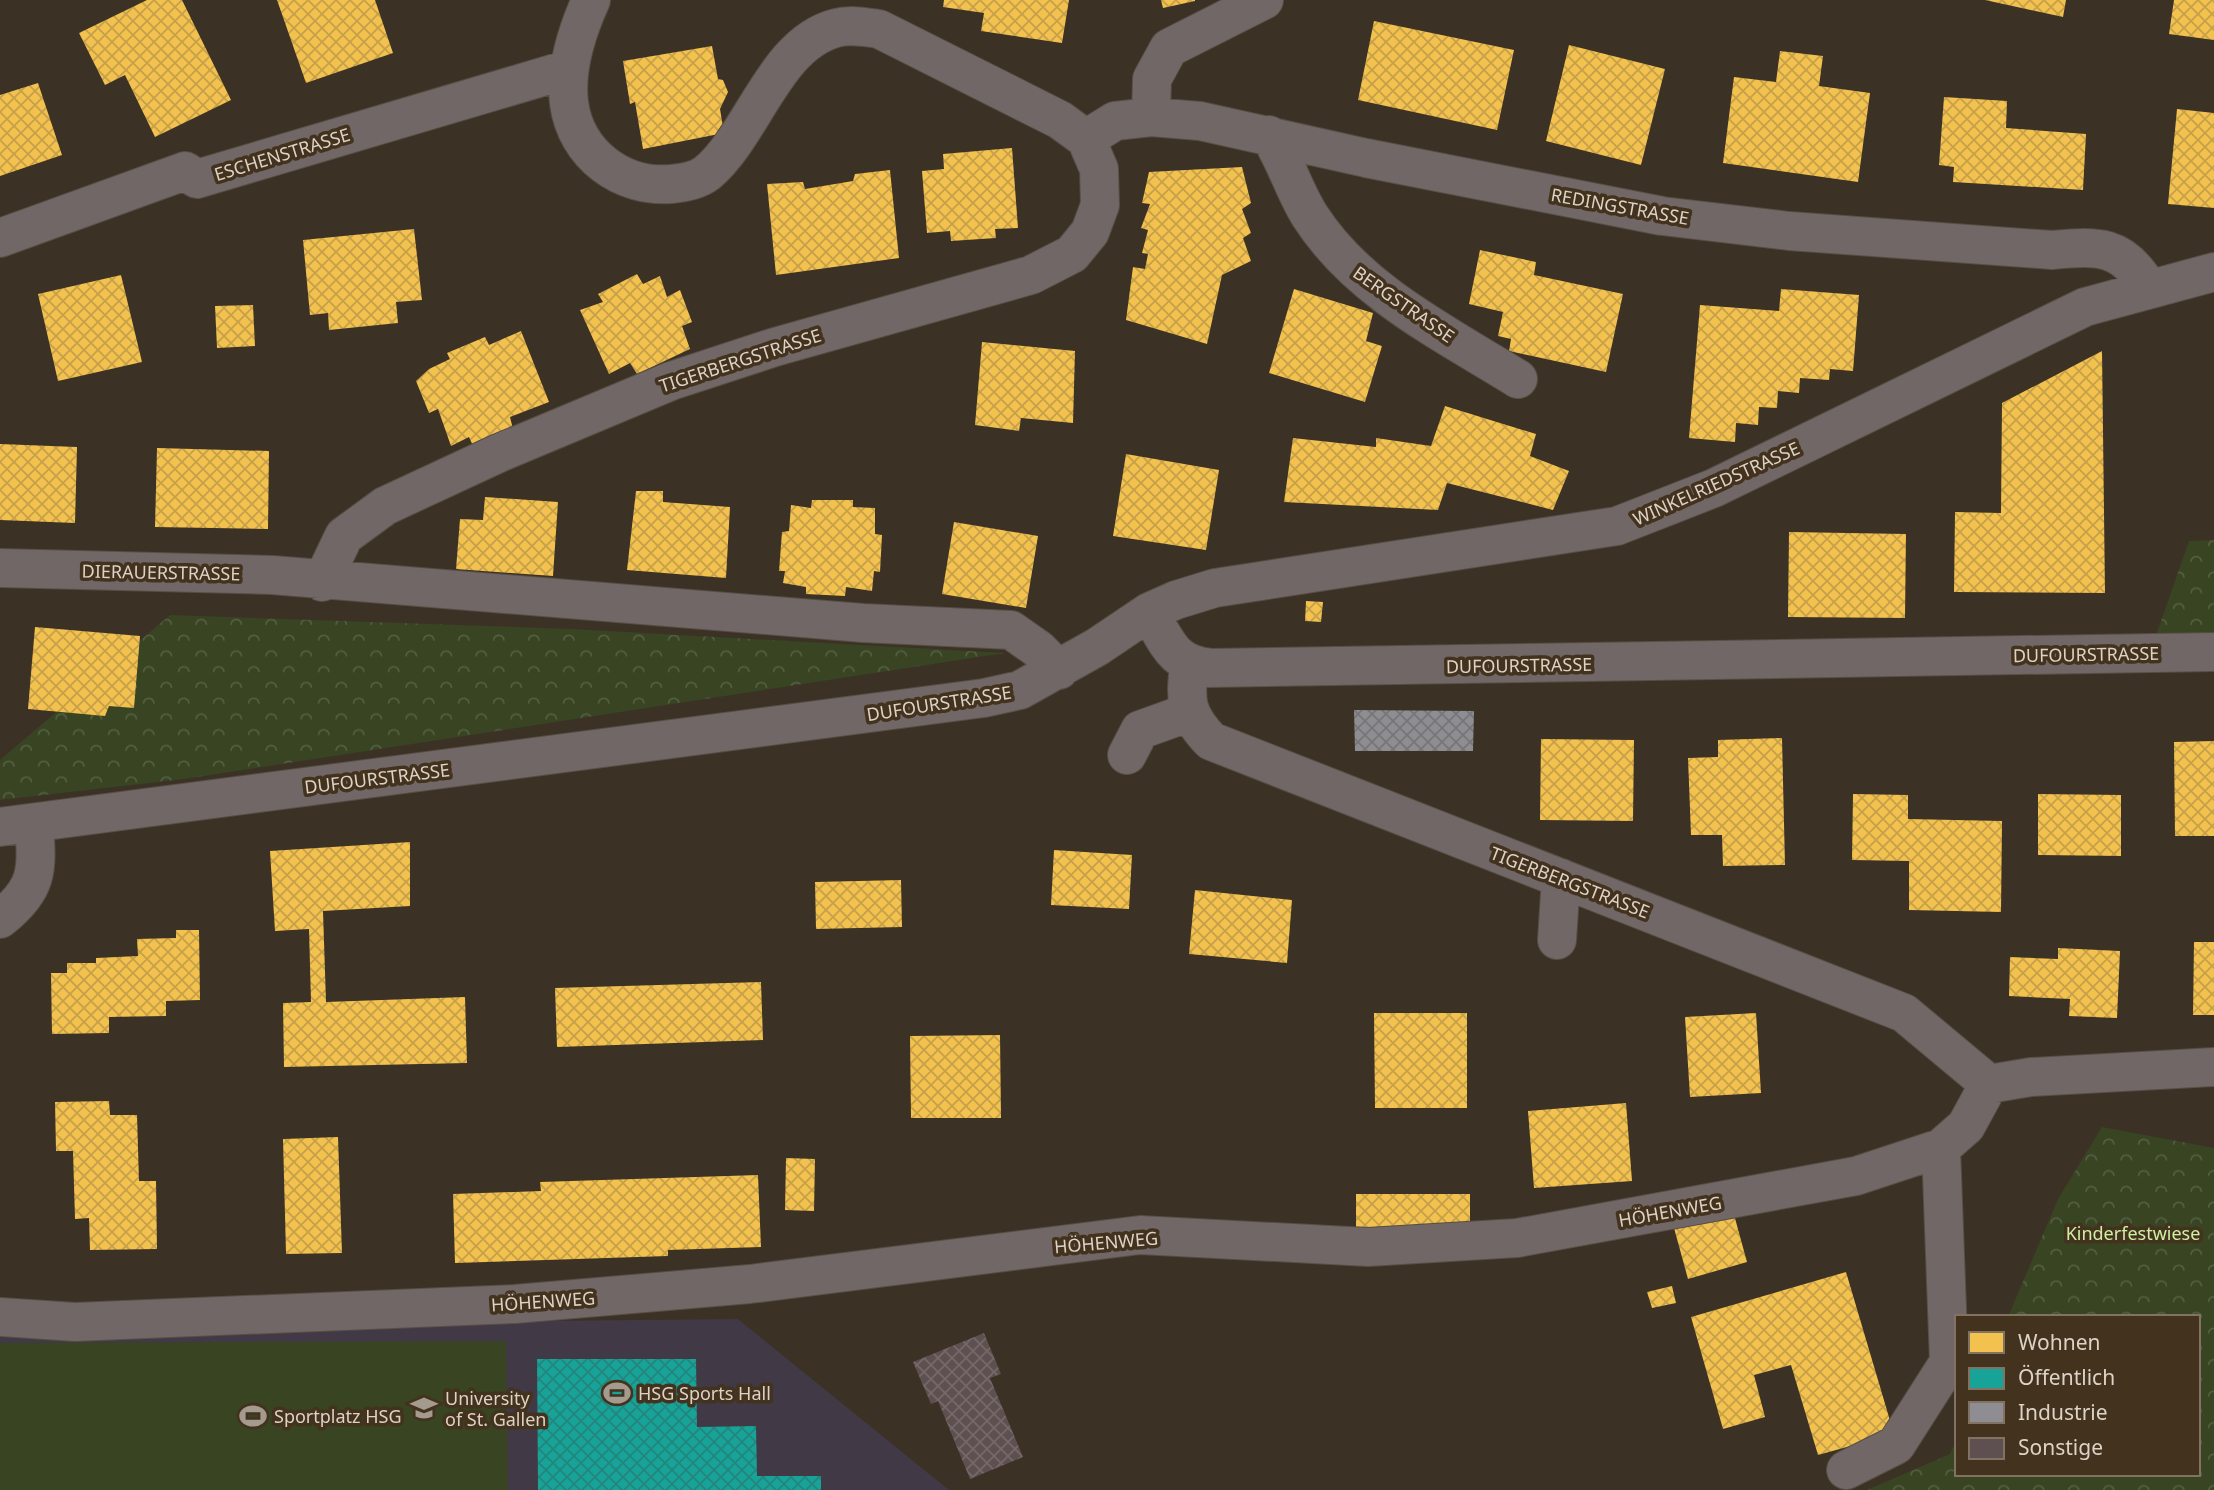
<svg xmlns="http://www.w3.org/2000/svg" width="2214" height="1490" font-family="'Noto Sans',sans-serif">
	<defs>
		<pattern id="forest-crowns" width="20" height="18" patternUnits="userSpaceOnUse" patternTransform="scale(1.75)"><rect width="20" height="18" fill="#384422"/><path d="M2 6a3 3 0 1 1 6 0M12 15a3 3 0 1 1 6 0" fill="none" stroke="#545e41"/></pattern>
		<pattern id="homes-cross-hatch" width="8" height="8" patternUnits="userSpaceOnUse" patternTransform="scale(1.75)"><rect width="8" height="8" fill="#f2c14e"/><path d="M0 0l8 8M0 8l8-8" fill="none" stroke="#c6a049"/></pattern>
		<pattern id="public-cross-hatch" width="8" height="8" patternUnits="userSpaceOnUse" patternTransform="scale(1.75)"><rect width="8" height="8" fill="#17a398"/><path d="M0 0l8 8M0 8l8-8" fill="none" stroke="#24857c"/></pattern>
		<pattern id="industry-cross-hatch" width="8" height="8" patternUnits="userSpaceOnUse" patternTransform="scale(1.75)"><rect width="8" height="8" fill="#8d8d92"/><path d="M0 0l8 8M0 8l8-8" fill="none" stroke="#767678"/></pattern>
		<pattern id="building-cross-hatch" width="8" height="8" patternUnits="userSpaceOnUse" patternTransform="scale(1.75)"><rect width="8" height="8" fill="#5e5050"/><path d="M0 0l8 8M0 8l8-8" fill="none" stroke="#756868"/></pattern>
	</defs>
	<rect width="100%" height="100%" fill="#3b3125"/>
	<path fill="#413945" d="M738 1319 949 1490H0V1326Z"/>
	<path fill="url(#forest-crowns)" d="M2214 540V637L2155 638 2189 541Z
		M170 615 572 629 1005 653 184 779 0 800V760Z
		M2102 1127 2214 1148V1490H1867L1950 1454 1957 1439V1474H2198V1317H2008L2058 1199Z"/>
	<path fill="#384422" d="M506 1341 508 1490H0V1343Z"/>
	<path fill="url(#homes-cross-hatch)" d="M147 0H182L231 100 155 137 125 75 105 85 79 33Z
		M277 0H375L393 53 306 83Z
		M944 0H1069L1062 43 981 31 984 13 943 7Z
		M1161 0H1195V1L1163 8Z
		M1985 0H2066L2063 17Z
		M2174 0H2214V40L2169 34Z
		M1374 21 1514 50 1497 130 1358 100Z
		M1569 45 1665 69 1641 165 1546 141Z
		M712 46 718 79 723 80 728 92 720 109 724 133 643 149 635 102 630 104 623 61Z
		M1780 51 1823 56 1819 86 1870 93 1858 182 1723 163 1734 77 1776 82Z
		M38 83 62 155 0 176V95Z
		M1944 97 2007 101 2006 128 2086 134 2083 190 1953 182 1954 167 1939 165Z
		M2177 109 2214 113V208L2168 204Z
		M1012 148 1018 228 995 229 996 238 951 241 950 231 927 233 922 171 944 169 943 154Z
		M1242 167 1251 203 1242 209 1251 233 1243 238 1251 261 1222 275 1207 344 1126 320 1133 267 1145 269 1148 254 1142 253 1148 230 1141 228 1150 204 1142 203 1149 172Z
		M890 170 899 258 776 275 767 184 803 182 805 189 853 181 855 174Z
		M414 229 422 300 396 302 398 323 329 330 328 313 310 315 303 240Z
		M1480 250 1536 262 1534 275 1623 294 1606 372 1509 351 1511 339 1498 336 1503 312 1469 304Z
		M637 274 643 284 660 276 667 297 680 290 692 322 682 326 690 349 637 374 630 363 609 374 580 310 603 302 598 294Z
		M121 275 142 362 58 381 38 294Z
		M1294 289 1373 313 1366 341 1382 346 1365 402 1269 373Z
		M1781 289 1859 295 1853 371 1830 369 1829 380 1800 378 1799 393 1778 391 1777 408 1759 407 1758 425 1736 423 1735 442 1689 438 1700 305 1779 311Z
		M253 305 255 346 217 348 215 306Z
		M521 331 549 402 510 417 513 429 473 446 469 437 451 446 438 409 429 413 416 381 429 369 450 359 447 353 485 337 489 345Z
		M982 342 1075 351 1073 423 1021 418 1019 431 975 425Z
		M2102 351 2105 593 1954 592 1955 512 2001 513 2002 403Z
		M1445 406 1536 434 1530 456 1569 471 1553 510 1447 483 1438 510 1284 502 1293 438 1376 447V438L1431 446Z
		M0 444 77 447 75 523 0 520Z
		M157 448 269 451 268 529 155 527Z
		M1126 454 1219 470 1206 550 1113 536Z
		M636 491H663V502L730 507 726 578 627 570Z
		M485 497 558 502 553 576 456 569 460 519 483 520Z
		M812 500H853V507L875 508V534L882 535 880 572 874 571 872 591 846 587 845 596 806 594V587L783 583 785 571H779L782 532 789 531 791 505 811 508Z
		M954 522 1038 536 1026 608 942 594Z
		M1789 532 1906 534 1905 618 1788 617Z
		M1306 601 1323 602 1321 622 1305 621Z
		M35 627 140 636 134 708 109 706 105 716 28 709Z
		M1782 738 1785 865 1723 866 1722 835H1691L1688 758 1718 757V740Z
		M1541 739 1634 740 1633 821 1540 820Z
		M2214 741V836H2175L2174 742Z
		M1853 794 1908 795V819L2002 821 2001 912 1909 910V861L1852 860Z
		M2038 794 2121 795V856L2038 855Z
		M410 842V906L323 911 326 1002 465 997 467 1063 284 1067 283 1003 311 1002 309 929 275 931 270 851Z
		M1054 850 1132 855 1129 909 1051 905Z
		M901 880 902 927 816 929 815 882Z
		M1195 890 1292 900 1287 963 1189 954Z
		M176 930H199L200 1000 166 1001V1016L109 1017V1033L52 1034 51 973H67V963H96V958L138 956 137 939 176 938Z
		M2194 942H2214V1015H2193Z
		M2058 948 2120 951 2117 1018 2069 1016 2070 999 2009 996 2010 957 2058 959Z
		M761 982 763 1040 557 1047 555 988Z
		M1374 1013H1467V1108H1375Z
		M1756 1013 1761 1093 1690 1097 1685 1017Z
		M1000 1035 1001 1118H911L910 1036Z
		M109 1101 110 1115H137L139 1181H156L157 1249 90 1250 89 1218 75 1219 73 1151H56L55 1102Z
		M1626 1103 1632 1181 1534 1188 1528 1111Z
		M338 1137 342 1253 286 1254 283 1139Z
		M786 1158 815 1159 814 1211 785 1210Z
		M758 1175 761 1247 668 1250V1256L455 1263 453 1194 541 1191 540 1182Z
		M1356 1194H1470V1233L1356 1232Z
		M1733 1211 1747 1262 1688 1279 1674 1228Z
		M1846 1272 1894 1434 1818 1455 1791 1365 1754 1375 1765 1417 1723 1429 1691 1317Z
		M1672 1286 1676 1303 1652 1308 1647 1292Z"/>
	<path fill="url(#public-cross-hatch)" d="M537 1359H696L697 1427 756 1426 757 1476H821V1490H538Z"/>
	<path fill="url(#industry-cross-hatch)" d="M1354 710 1474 711 1473 751H1355Z"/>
	<path fill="url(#building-cross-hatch)" d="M984 1333 1001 1374 990 1378 1023 1457 970 1479 938 1401 931 1404 913 1362Z"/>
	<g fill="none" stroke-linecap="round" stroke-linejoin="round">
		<defs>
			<path id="minor" d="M1151 117 1152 79 1169 48 1264 0
				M1269 135C1286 161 1294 191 1310 216 1358 291 1444 333 1518 379
				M1086 139 1115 121 1151 117 1200 121 1366 158 1662 216 1789 231 2052 250C2098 246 2123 244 2148 288
				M0 238 185 171 197 179 569 69
				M0 568 272 575 863 623 1011 630 1038 649 1059 670
				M322 582 344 536 385 506 499 453 671 381 775 347 1031 275 1072 254 1090 232 1100 205 1099 169 1086 139 1060 120 879 29C865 27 850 24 836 28 774 44 753 135 707 173 698 180 683 183 671 184 622 188 576 155 569 103 565 69 577 31 591 0
				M1149 612C1168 643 1172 664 1211 668L2214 652
				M1189 665C1185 701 1185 714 1211 741L1904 1013 1989 1084
				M1127 755 1140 730 1190 712
				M0 827 984 698 1020 690 1097 647 1149 612 1176 600 1215 588 1617 526 1714 488 2085 307 2214 272
				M0 919C40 888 37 868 34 823
				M1557 940 1561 878
				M0 1317 75 1322 515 1304 750 1284 1140 1235 1368 1247 1517 1238 1856 1176 1941 1148 1966 1126 1989 1084 2031 1077 2214 1067
				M1846 1470 1896 1445 1949 1362 1941 1148"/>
		</defs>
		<use href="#minor" stroke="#574e44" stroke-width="40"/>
		<use href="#minor" stroke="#716766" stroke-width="38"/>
	</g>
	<defs>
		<symbol id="stadium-bare" viewBox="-9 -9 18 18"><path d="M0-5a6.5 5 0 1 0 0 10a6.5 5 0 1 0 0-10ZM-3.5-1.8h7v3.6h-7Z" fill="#a49a8e" stroke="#43321d" stroke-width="2.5" paint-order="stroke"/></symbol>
		<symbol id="university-bare" viewBox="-9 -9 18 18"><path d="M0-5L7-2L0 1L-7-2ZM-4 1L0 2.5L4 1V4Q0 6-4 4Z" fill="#a49a8e" stroke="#43321d" stroke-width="2.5" paint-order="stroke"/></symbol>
	</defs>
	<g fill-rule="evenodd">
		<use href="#stadium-bare" x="598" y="1374" width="38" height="38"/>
		<use href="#university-bare" x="405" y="1389" width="38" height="38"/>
		<use href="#stadium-bare" x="234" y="1397" width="38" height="38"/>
	</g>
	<g text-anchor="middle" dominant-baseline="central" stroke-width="7" stroke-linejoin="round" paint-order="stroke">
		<g font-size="18" fill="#ddd2c6" stroke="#43321d">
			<text transform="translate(282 154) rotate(-17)">ESCHENSTRASSE</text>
			<text transform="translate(1620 206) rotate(10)">REDINGSTRASSE</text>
			<text transform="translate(1404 304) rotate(35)">BERGSTRASSE</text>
			<text transform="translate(740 360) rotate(-18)">TIGERBERGSTRASSE</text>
			<text transform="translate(1716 483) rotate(-24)">WINKELRIEDSTRASSE</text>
			<text transform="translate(161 572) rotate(1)">DIERAUERSTRASSE</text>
			<text transform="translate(2086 654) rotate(-1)">DUFOURSTRASSE</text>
			<text transform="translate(1519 665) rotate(-1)">DUFOURSTRASSE</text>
			<text transform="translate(939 703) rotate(-9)">DUFOURSTRASSE</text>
			<text transform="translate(377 778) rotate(-7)">DUFOURSTRASSE</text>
			<text transform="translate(1570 882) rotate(21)">TIGERBERGSTRASSE</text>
			<text transform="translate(1670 1211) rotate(-10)">HÖHENWEG</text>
			<text transform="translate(1106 1242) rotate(-5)">HÖHENWEG</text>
			<text transform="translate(543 1301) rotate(-4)">HÖHENWEG</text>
		</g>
		<g font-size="18" fill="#cdf0a2" stroke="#43321d">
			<text x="2133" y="1233">Kinderfestwiese</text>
		</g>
		<g font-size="18" fill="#ddd2c6" stroke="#43321d" text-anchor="start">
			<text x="638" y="1393">HSG Sports Hall</text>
			<text x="445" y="1398">University<tspan x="445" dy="21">of St. Gallen</tspan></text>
			<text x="274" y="1416">Sportplatz HSG</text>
		</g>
	</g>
	<rect x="1955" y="1315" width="245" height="161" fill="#43321d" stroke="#817261" stroke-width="2"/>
	<rect x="1969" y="1332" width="35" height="21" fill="#f2c14e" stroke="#817261" stroke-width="2"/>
	<text x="2018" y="1350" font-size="21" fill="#ddd2c6">Wohnen</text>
	<rect x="1969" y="1368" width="35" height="21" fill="#17a398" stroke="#817261" stroke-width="2"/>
	<text x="2018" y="1385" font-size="21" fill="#ddd2c6">Öffentlich</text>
	<rect x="1969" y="1402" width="35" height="21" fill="#8d8d92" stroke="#817261" stroke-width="2"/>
	<text x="2018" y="1420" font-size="21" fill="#ddd2c6">Industrie</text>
	<rect x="1969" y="1438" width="35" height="21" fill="#5e5050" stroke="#817261" stroke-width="2"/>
	<text x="2018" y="1455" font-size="21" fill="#ddd2c6">Sonstige</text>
</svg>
